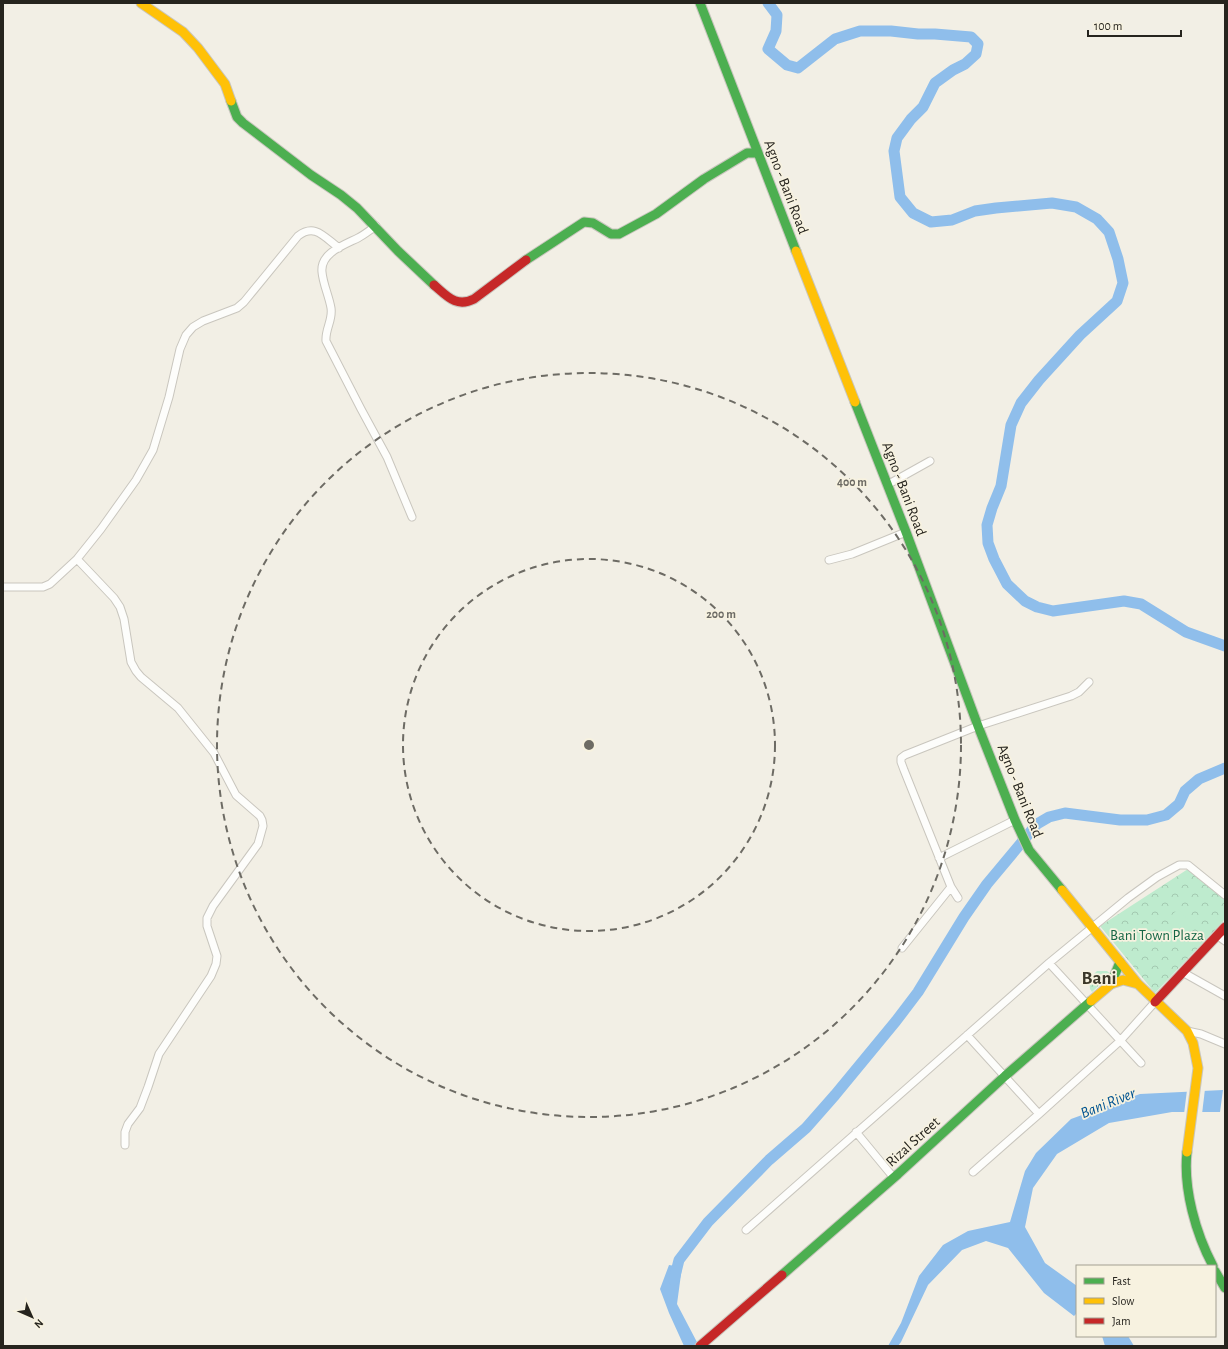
<svg xmlns="http://www.w3.org/2000/svg" width="1228" height="1349" font-family="'Alegreya Sans',sans-serif">
	<defs>
		<pattern id="park-crowns" width="20" height="18" patternUnits="userSpaceOnUse"><rect width="20" height="18" fill="#beebce"/><path d="M2 6a3 3 0 1 1 6 0M12 15a3 3 0 1 1 6 0" fill="none" stroke="#a3c9b0"/></pattern>
	</defs>
	<rect width="100%" height="100%" fill="#f2efe5"/>
	<path fill="url(#park-crowns)" d="M1188 869 1225 899V919L1155 993 1100 926Z
		M1097 971H1107L1111 974 1092 992 1090 989 1089 979Z"/>
	<path fill="#beebce" d="M1178 909 1193 925 1186 932 1171 916Z"/>
	<path fill="#8fbeeb" d="M1223 1090 1220 1112H1172L1109 1123 1057 1154 1033 1188 1025 1227 1045 1263 1077 1286V1315L1076 1314 1074 1316 1044 1293 1008 1248 986 1241 962 1250 928 1285 901 1342 898 1346H888L901 1323 919 1276 943 1245 968 1231 1010 1222 1025 1171 1036 1153 1071 1119 1140 1094Z
		M669 1265 682 1267 677 1304 699 1346H684L669 1313 660 1289Z
		M1102 1336H1128L1134 1346H1105Z"/>
	<path fill="#f2efe5" d="M1205 1089 1202 1114H1184L1187 1090Z"/>
	<g fill="none" stroke-linecap="round" stroke-linejoin="round">
		<path stroke="#8fbeeb" stroke-width="11" d="M768 3 777 15 776 31 768 49 787 65 798 68 835 39 860 31H891L918 34H935L971 37 978 44 976 54 965 64 953 70 935 83 923 107 911 119 897 138 894 151 900 197 913 213 931 222 952 220 975 211 996 208 1052 203 1076 207 1097 219 1109 232 1118 259 1123 283 1117 301 1080 335 1039 380 1021 403 1011 425 1001 486 992 508 987 525 988 543 994 559 1007 584 1025 601 1037 607 1053 611 1124 601 1141 604 1186 632 1225 646
			M674 1280 679 1260 708 1222 769 1160 806 1128 835 1095 896 1021 918 992 964 917 987 884 1037 824 1049 817 1065 813 1120 820H1147L1166 815 1179 804 1185 791 1199 779 1225 768"/>
		<defs>
			<path id="street" d="M376 226C370 230 364 235 358 238 344 245 320 253 322 272 323 284 329 296 331 308 333 320 325 329 326 341L361 409 387 457 412 517
				M887 485 930 461
				M77 559 114 598 120 607 124 619 131 662 136 671 141 677 178 708 214 753 236 795 260 816 262 820 263 826 258 844 213 906 207 918V926L217 956 216 964 211 976 159 1054 148 1087 140 1108 128 1124 125 1132V1145
				M829 560 852 554 906 532
				M3 587H43L50 584 77 559 101 529 136 480 153 450 169 397 180 349 186 335 193 327 203 321 237 308 244 302 298 236C315 223 324 237 339 248
				M939 858 1015 820
				M958 898 951 887 904 770 901 762V758L905 755 978 726 1071 696 1079 692 1089 682
				M1218 936 1225 941
				M902 948 951 887
				M1049 963 1141 1063
				M1184 973 1225 996
				M1187 1031 1201 1034 1225 1044
				M967 1035 1039 1114
				M856 1132 894 1178
				M973 1172 1039 1114 1120 1041 1155 1002
				M746 1230 1049 963 1128 898 1157 877 1179 865H1188L1225 895"/>
			<path id="fast" d="M700 3 796 251
				M231 101 237 117 243 123 311 175 341 195 357 208 398 251 434 285
				M526 260 584 222 593 223 611 234H619L656 214 704 179 747 153H757
				M855 402 906 532 978 726 1015 820 1029 850 1062 890
				M1111 984 1120 962
				M1187 1152C1183 1189 1196 1234 1213 1266
				M1215 1271 1225 1288
				M782 1275 898 1174 1005 1076 1091 1001"/>
			<path id="slow" d="M141 3 183 32 198 48 225 84 231 101
				M796 251 855 402
				M1062 890 1138 984
				M1091 1001 1111 984 1123 980 1138 984 1187 1031 1193 1043 1198 1068 1187 1152"/>
			<path id="jam" d="M434 285C447 296 456 308 474 299L526 260
				M1155 1002 1225 927
				M700 1346 782 1275"/>
		</defs>
		<use href="#street" stroke="#c9c6be" stroke-width="9"/>
		<use href="#fast" stroke="#c9c6be" stroke-width="11"/>
		<use href="#slow" stroke="#c9c6be" stroke-width="11"/>
		<use href="#jam" stroke="#c9c6be" stroke-width="11"/>
		<use href="#street" stroke="#fdfdfb" stroke-width="7"/>
		<use href="#fast" stroke="#4caf50" stroke-width="9"/>
		<use href="#slow" stroke="#ffc107" stroke-width="9"/>
		<use href="#jam" stroke="#c62828" stroke-width="9"/>
	</g>
	<g fill="none" stroke="#6d6b64" stroke-width="2" stroke-dasharray="7 5">
		<circle cx="589" cy="745" r="186"/>
		<circle cx="589" cy="745" r="372"/>
	</g>
	<g text-anchor="middle" dominant-baseline="central" stroke-width="3.5" stroke-linejoin="round" paint-order="stroke">
		<g font-size="15" fill="#26241e" stroke="#f7f2e0">
			<text transform="translate(786 187) rotate(69)">Agno - Bani Road</text>
			<text transform="translate(904 489) rotate(69)">Agno - Bani Road</text>
			<text transform="translate(1020 791) rotate(68)">Agno - Bani Road</text>
			<text transform="translate(913 1142) rotate(-42)">Rizal Street</text>
		</g>
		<g font-size="15" fill="#156645" stroke="#f7f2e0">
			<text x="1157" y="935">Bani Town Plaza</text>
		</g>
		<g font-size="16" font-style="italic" fill="#025492" stroke="#f7f2e0">
			<text transform="translate(1108 1103) rotate(-22)">Bani River</text>
		</g>
		<g font-size="19" font-weight="bold" fill="#3b3728" stroke="#f7f2e0">
			<text x="1099" y="978">Bani</text>
		</g>
	</g>
	<circle cx="589" cy="745" r="6" fill="#6d6b64" stroke="#f7f2e0" stroke-width="2"/>
	<g font-size="12" text-anchor="middle" font-weight="bold" fill="#6d6b64" stroke="#f7f2e0" stroke-width="3.5" stroke-linejoin="round" paint-order="stroke">
		<text x="852" y="486">400 m</text>
		<text x="721" y="618">200 m</text>
	</g>
	<rect width="1228" height="1349" fill="none" stroke="#26241e" stroke-width="8"/>
	<rect x="1076" y="1265" width="140" height="72" fill="#f7f2e0" stroke="#a3a092"/>
	<rect x="1084" y="1278" width="20" height="6" fill="#4caf50" stroke="#a3a092"/>
	<text x="1112" y="1285" font-size="12" fill="#26241e">Fast</text>
	<rect x="1084" y="1298" width="20" height="6" fill="#ffc107" stroke="#a3a092"/>
	<text x="1112" y="1305" font-size="12" fill="#26241e">Slow</text>
	<rect x="1084" y="1318" width="20" height="6" fill="#c62828" stroke="#a3a092"/>
	<text x="1112" y="1325" font-size="12" fill="#26241e">Jam</text>
	<g transform="translate(32 1317) rotate(135)" stroke="#f7f2e0" stroke-width="3" paint-order="stroke">
	<path d="M0-3L7 15L0 10L-7 15Z" fill="#26241e"/>
	<text y="-6" font-size="11" font-weight="bold" text-anchor="middle" fill="#26241e">N</text>
	</g>
	<path d="M1088 30v6h93v-6" fill="none" stroke="#26241e" stroke-width="2"/>
	<text x="1094" y="30" font-size="12" fill="#26241e" stroke="#f7f2e0" stroke-width="3" paint-order="stroke">100 m</text>
</svg>
